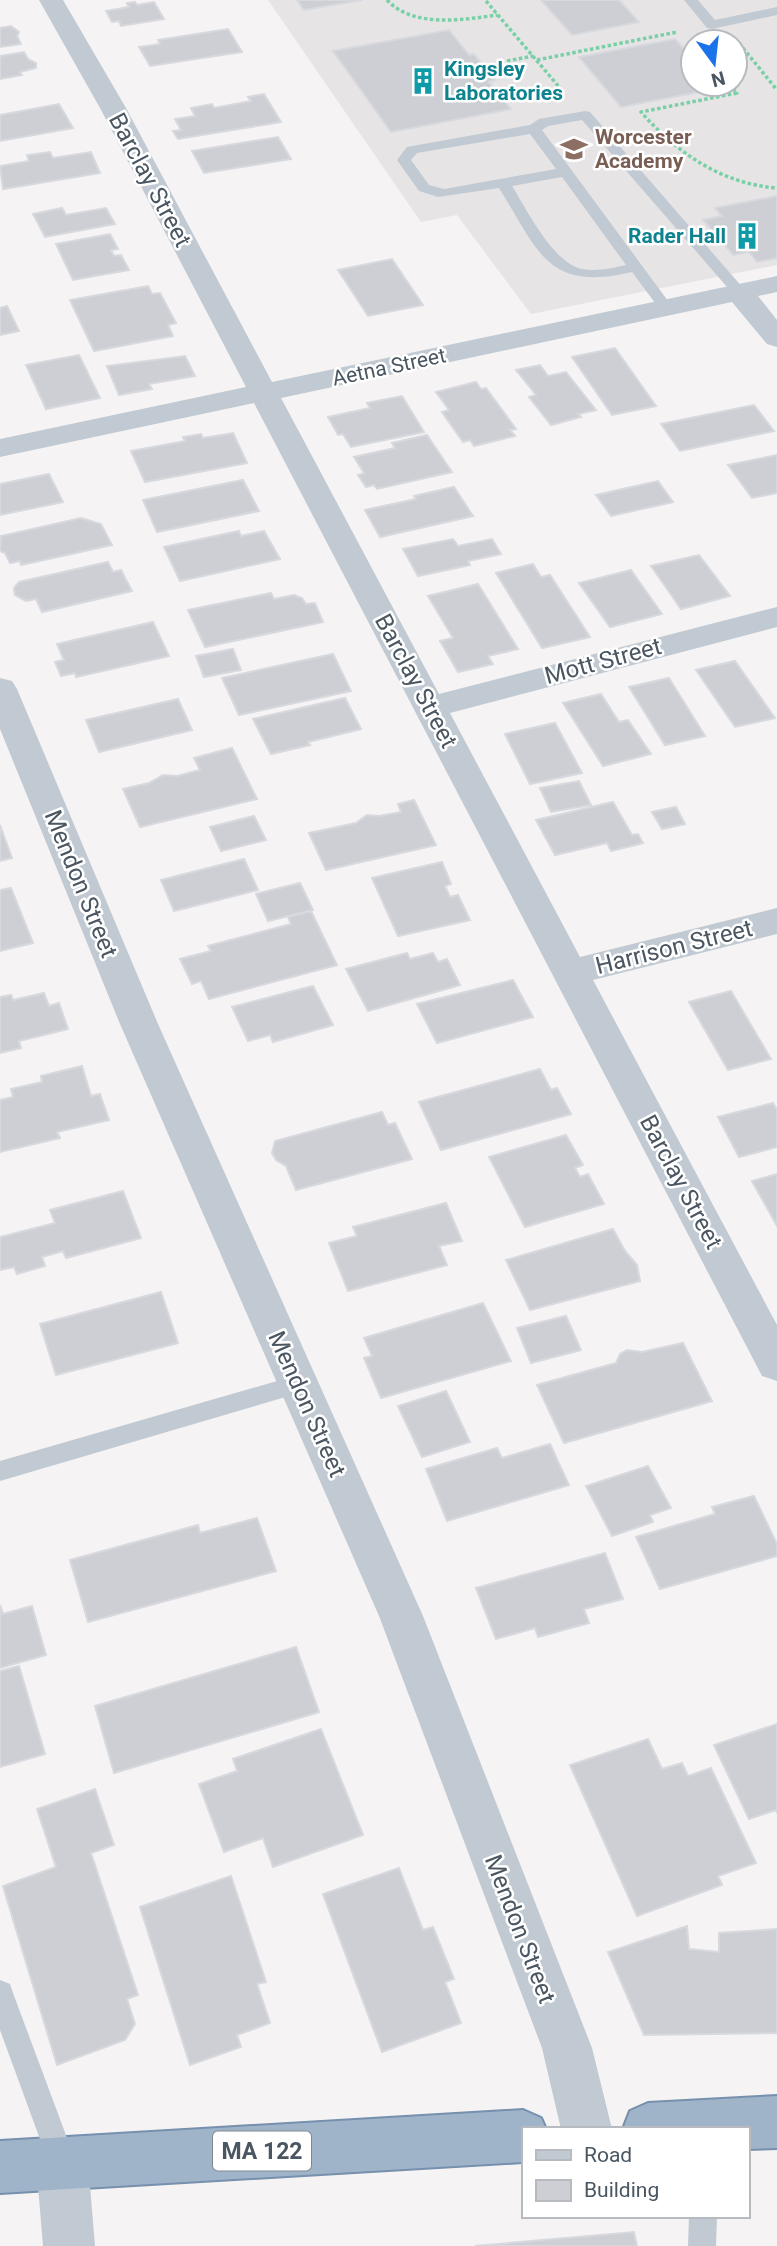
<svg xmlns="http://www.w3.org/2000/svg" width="777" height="2246" font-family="Roboto,sans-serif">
	<rect width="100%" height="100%" fill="#f5f3f3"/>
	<path fill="#e6e4e5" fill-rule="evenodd" d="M268 0H777V265L531 314 457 215 421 222ZM693 42H735V84H693Z"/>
	<path fill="#cdcfd5" stroke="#d7d9de" stroke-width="2" d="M297 0H362L304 10Z
		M541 0H619L639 22 572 35Z
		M135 2 137 5 154 2 164 19 121 26 119 21 112 22 106 11 129 7 127 3Z
		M11 26 19 32 17 36 21 44 0 47V28Z
		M228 29 242 52 150 66 139 47 160 44 158 40Z
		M449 30 469 55 474 54 495 80 489 82 511 109 391 132 333 51Z
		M675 39 693 59V84H716L720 88 621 107 579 57Z
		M24 52 28 59 36 63V68L20 72 22 75 0 79V56Z
		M264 94 281 122 178 139 173 131 181 130 175 119 195 116 191 108 212 104 214 108 251 101 248 97Z
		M59 104 73 128 0 141V115Z
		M278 137 291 159 204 173 192 151Z
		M50 152 53 158 91 152 100 173 3 189 0 166 29 161 27 155Z
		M777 196V258L757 262 749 252 733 255 703 220 722 216 715 208Z
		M62 208 66 215 106 208 115 224 45 237 33 214Z
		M110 234 118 249 111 250 114 256 121 255 129 270 73 280 56 244Z
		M392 259 423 305 368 316 338 270Z
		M148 286 152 294 160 293 176 323 168 325 173 336 94 351 70 300Z
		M7 306 19 331 0 335V308Z
		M615 348 656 406 612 415 572 357Z
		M79 355 100 398 46 409 26 365Z
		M185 356 195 376 149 384 152 389 119 395 107 366Z
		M540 365 548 376 566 372 596 410 578 414 581 417 551 425 529 397 536 395 516 370Z
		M476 382 481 389 486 388 516 429 510 430 515 436 474 446 470 440 463 442 442 412 449 410 436 392Z
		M402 396 424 432 351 447 343 434 338 435 328 417 370 408 367 403Z
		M754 405 774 431 680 451 661 424Z
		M233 433 247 463 145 482 131 451 185 441 183 437 201 434 203 438Z
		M427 435 452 472 377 489 374 485 366 487 358 475 364 473 354 457 395 448 392 443Z
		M777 455V493L752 498 728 465Z
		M49 474 63 502 0 515V484Z
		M243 480 259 511 157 532 143 500Z
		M658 481 673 502 611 516 596 495Z
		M454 487 473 516 380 537 365 510 416 499 414 496Z
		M81 518 101 524 112 545 21 565 20 561 10 563 5 553 0 551 1 536Z
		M239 531 241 536 264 531 280 559 180 581 164 547Z
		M453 539 458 546 492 539 501 554 468 561 470 565 418 576 403 549Z
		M699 555 730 596 681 609 651 566Z
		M108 562 113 572 121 570 132 591 42 612 36 599 26 601 15 595 14 588 19 582Z
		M533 564 541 577 550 575 590 637 542 648 496 573Z
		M631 570 662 614 610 627 579 583Z
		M478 584 518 649 488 656 493 664 458 672 440 641 453 638 428 596Z
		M271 593 274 599 294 595 302 598 306 604 315 603 323 622 205 647 188 610Z
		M153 622 169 656 76 677 75 673 61 676 55 662 64 660 57 644Z
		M233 649 241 670 204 677 196 656Z
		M333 654 351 691 239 715 222 678Z
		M735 661 775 718 735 727 696 670Z
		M669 678 705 736 665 745 629 687Z
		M601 694 619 722 628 720 651 754 603 766 563 703Z
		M345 698 361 729 308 742 310 745 271 754 253 719Z
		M178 699 192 730 99 752 86 720Z
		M555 723 582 773 530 784 505 734Z
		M232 748 257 799 140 827 123 789 149 783 163 775 177 776 200 770 194 758Z
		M579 781 591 805 551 812 540 788Z
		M414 800 436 845 326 870 309 833 356 823 367 815 379 816 401 812 398 804Z
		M613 802 632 835 638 834 643 843 611 851 607 843 555 855 536 820Z
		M676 807 685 824 662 829 652 812Z
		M254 816 266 840 221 851 210 827Z
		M0 825 12 858 0 861Z
		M244 859 258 890 174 911 161 880Z
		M442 862 451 884 445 886 450 897 458 895 470 920 398 936 372 878Z
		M300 883 313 910 268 921 256 894Z
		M11 888 33 943 0 951V890Z
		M311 911 337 965 209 999 201 981 192 984 180 959 211 951 208 946 291 924 288 917Z
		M407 953 410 959 433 953 438 962 447 959 460 985 368 1011 346 969Z
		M513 980 533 1017 437 1043 417 1004Z
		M313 986 333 1025 273 1042 270 1035 248 1041 232 1007Z
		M731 991 771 1059 728 1070 689 1002Z
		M44 993 49 1006 59 1003 68 1029 19 1041 21 1048 0 1053V997L11 995 13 1000Z
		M82 1066 91 1096 100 1094 109 1120 57 1132 60 1138 0 1152V1100L13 1097 11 1089 42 1082 41 1076Z
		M540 1069 551 1090 557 1088 571 1114 441 1150 419 1102Z
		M773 1103 777 1110V1147L739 1157 718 1117Z
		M382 1112 388 1125 395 1123 412 1159 296 1190 286 1166 276 1160 272 1153 275 1141Z
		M566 1135 583 1165 575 1168 580 1177 588 1174 604 1204 525 1227 489 1157Z
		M777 1174V1226L752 1181Z
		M123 1191 141 1238 66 1258 63 1251 42 1257 45 1266 17 1274 14 1267 0 1270V1237L55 1223 50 1210Z
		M446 1203 462 1241 439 1246 447 1265 348 1291 329 1243 357 1236 353 1227Z
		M613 1229 625 1251 637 1265 640 1281 530 1310 506 1260Z
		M161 1292 178 1343 56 1375 40 1324Z
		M483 1303 511 1361 381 1398 364 1358 372 1356 364 1338Z
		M566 1316 581 1350 531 1363 517 1328Z
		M683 1343 712 1401 564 1443 537 1385 616 1363 620 1354 627 1350 642 1352Z
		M446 1391 470 1442 422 1457 398 1406Z
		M550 1444 569 1485 447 1521 426 1469 497 1448 502 1458Z
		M648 1466 671 1508 650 1515 653 1522 612 1536 586 1486Z
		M754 1496 777 1544V1556L660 1589 636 1537 715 1514 712 1507Z
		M257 1518 276 1571 88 1622 70 1560 198 1525 200 1533Z
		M605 1553 623 1599 584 1609 589 1623 538 1637 535 1628 496 1639 476 1588Z
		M0 1605 3 1614 32 1606 46 1655 0 1668Z
		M296 1647 319 1712 114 1773 95 1706Z
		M19 1666 45 1754 0 1767V1671Z
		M777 1724V1813L776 1810 749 1819 714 1745Z
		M321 1729 363 1835 273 1867 263 1838 224 1852 199 1784 237 1771 233 1759Z
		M648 1739 662 1769 682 1763 688 1776 711 1768 756 1863 718 1876 722 1885 637 1916 570 1765Z
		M95 1789 114 1845 91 1853 138 1995 127 1999 135 2024 125 2040 57 2065 3 1886 56 1867 37 1809Z
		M399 1868 423 1930 433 1927 454 1979 445 1982 461 2023 382 2052 323 1894Z
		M231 1876 266 1982 257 1984 270 2023 237 2035 241 2047 190 2065 140 1907Z
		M687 1926 689 1949 719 1952V1933L777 1929V2033L644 2035 608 1952Z
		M634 2232 637 2246H475Z"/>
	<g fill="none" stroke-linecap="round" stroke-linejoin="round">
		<defs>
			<path id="trunk" d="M777 2096V2148L747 2149V2129H623L630 2111 648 2103Z
				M523 2110 541 2118 546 2129H523V2162L0 2193V2141Z"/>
		</defs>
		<use href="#trunk" stroke="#7690ad" stroke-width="4"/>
		<path stroke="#7ad0a6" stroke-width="3.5" stroke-dasharray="3.5 2.5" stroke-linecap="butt" d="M387 0C413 28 462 20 497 15
			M486 1 560 88
			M743 48 777 90
			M735 57 748 55
			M537 60 677 32
			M507 61 533 56
			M729 84 737 93 641 112C677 153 722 184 777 188"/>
		<path fill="#c1cad2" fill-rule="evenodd" d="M684 0H698L715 20 777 7V15L712 29 707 28Z
			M585 111 590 112 744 289 747 292 744 295H734L582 120 548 126 542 130 671 305 674 308 671 311H661L632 272C547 292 539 252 499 188L438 197 419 191 397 160 407 147 530 125 539 119ZM530 134 556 169 444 189 429 185 411 160 417 153ZM562 177 626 265C612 268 597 272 582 269 553 263 527 210 512 186Z
			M298 1375 306 1377 309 1384 306 1391 0 1481V1461Z
			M0 1980 10 1984 13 1993 76 2162 72 2172 62 2176 52 2172 0 2030Z
			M689 2216H717L716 2246H688Z"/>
		<path fill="#c1cad2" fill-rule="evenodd" d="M39 0H63L126 108 272 382 777 276V292L758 296 777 320V347L767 344 732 302 281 398 439 694 777 607V627L450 713 580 957 777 908V934L593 980 777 1325V1381L762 1376 254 403 0 457V439L246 387 100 108Z
			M0 678 12 681 17 689 158 1024 423 1616 592 2048 612 2129H561L542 2048 379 1616 120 1024 0 729Z
			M62 2136 80 2144 88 2162 95 2246H43L36 2162 44 2144Z"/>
		<use href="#trunk" fill="#9fb4c9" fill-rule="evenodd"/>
	</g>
	<defs>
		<symbol id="building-bare" viewBox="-9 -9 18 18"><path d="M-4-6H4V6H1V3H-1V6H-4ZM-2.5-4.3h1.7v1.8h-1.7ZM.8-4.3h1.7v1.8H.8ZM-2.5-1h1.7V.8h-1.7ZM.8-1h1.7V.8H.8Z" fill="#0f9aa8" stroke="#fff" stroke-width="2.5" paint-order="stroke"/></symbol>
		<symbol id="school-bare" viewBox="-9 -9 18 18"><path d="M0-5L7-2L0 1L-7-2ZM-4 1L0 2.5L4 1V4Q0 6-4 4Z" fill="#8d6e63" stroke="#fff" stroke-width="2.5" paint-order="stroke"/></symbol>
	</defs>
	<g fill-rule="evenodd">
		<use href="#building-bare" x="404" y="62" width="38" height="38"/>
		<use href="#school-bare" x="555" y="130" width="38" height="38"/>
		<use href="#building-bare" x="728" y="217" width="38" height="38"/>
	</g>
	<g text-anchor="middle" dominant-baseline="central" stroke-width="5" stroke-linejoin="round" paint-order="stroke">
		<g font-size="21" font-weight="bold" fill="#0d838f" stroke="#fff" text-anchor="start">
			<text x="444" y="69">Kingsley<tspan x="444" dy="24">Laboratories</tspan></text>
			<text x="726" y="236" text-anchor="end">Rader Hall</text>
		</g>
		<g font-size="21" font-weight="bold" fill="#785e54" stroke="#fff" text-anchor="start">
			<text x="595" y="137">Worcester<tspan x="595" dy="24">Academy</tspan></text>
		</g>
		<g font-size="21" fill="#4a5661" stroke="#fff">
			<text transform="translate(389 367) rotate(-12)">Aetna Street</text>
		</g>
		<rect fill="#fff" stroke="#808990" stroke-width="2" x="213" y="2131.5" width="98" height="39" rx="5"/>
		<g font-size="23" font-weight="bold" fill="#4a5661">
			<text x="262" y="2151">MA 122</text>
		</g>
		<g font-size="24" fill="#4a5661" stroke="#fff">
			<text transform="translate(150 180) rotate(62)">Barclay Street</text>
			<text transform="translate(603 661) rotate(-15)">Mott Street</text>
			<text transform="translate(416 681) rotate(62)">Barclay Street</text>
			<text transform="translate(81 884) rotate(68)">Mendon Street</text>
			<text transform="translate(674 947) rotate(-14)">Harrison Street</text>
			<text transform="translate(681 1182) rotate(62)">Barclay Street</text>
			<text transform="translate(307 1404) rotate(66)">Mendon Street</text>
			<text transform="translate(520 1929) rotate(69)">Mendon Street</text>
		</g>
	</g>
	<rect x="522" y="2127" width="228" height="91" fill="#ffffff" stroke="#b7bbc0" stroke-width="2"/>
	<rect x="536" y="2150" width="35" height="10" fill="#c1cad2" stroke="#b7bbc0" stroke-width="2"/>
	<text x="584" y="2162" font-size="21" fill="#4a5661">Road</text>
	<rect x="536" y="2180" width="35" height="21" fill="#cdcfd5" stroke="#b7bbc0" stroke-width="2"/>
	<text x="584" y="2197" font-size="21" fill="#4a5661">Building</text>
	<g transform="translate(714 63) rotate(165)"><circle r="33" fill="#ffffff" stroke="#b7bbc0" stroke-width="2"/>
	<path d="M0-5L12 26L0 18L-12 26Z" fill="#1a73e8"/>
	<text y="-10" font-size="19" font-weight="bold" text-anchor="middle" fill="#4a5661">N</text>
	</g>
</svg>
